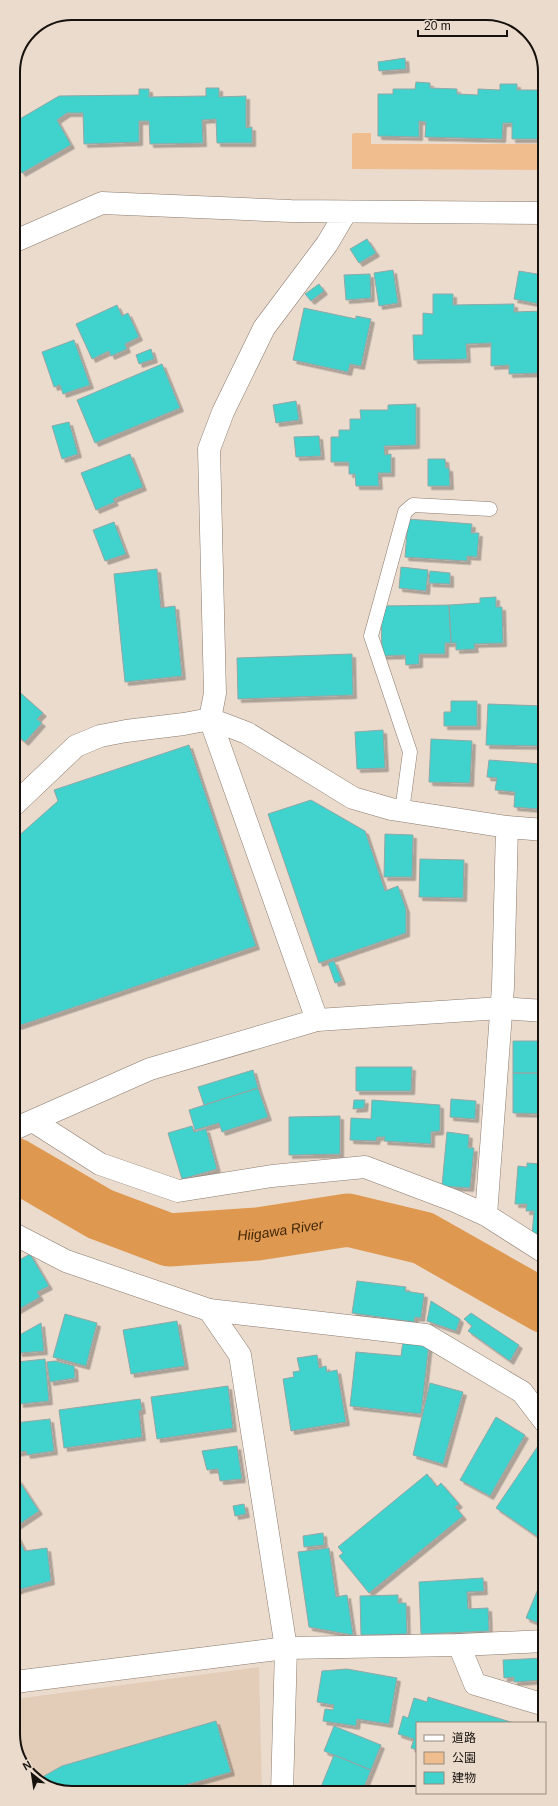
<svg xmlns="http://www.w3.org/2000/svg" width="558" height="1806" font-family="Arial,'Noto Sans JP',sans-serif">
	<defs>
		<filter id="shadow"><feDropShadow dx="3.5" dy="3.5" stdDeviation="0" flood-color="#0004"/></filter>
	</defs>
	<rect width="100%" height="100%" fill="#ebdbcd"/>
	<path fill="#e3cdb9" d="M259 1667 262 1792 68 1793 33 1779 15 1749V1699Z"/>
	<path fill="#efbd8e" d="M355 133H371V144H543V170L352 169V134Z"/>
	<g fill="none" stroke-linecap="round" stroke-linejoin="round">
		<path stroke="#de9850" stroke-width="53" id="s1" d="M14 1164 100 1214 169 1240 257 1234 348 1220 423 1238 545 1307"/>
	</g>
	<path fill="#3fd3ce" stroke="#8fa7a5" filter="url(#shadow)" d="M405 58 406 69 379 71 378 62Z
		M416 82 430 83V88L457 89V94L478 95V89L500 90V84H517V90H540V96H543V139H512V123H503L502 139 425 137 426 122 419 121V137L378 136V94H393V89H415Z
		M206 88H219V97L246 96V128L252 127V143H217L216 119 202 120 203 143 150 144 149 121H139V142L84 144 83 113H67L57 120 71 145 22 173 13 158V123L59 96 139 95V89H149V97L206 96Z
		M367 239 376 253 359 263 350 249Z
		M393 270 398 303 379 306 374 273Z
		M519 271 543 275 540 304 514 299Z
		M370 274 371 298 346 300 344 275Z
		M319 284 324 291 311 301 305 294Z
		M433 294H453V305L514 304V312L543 311V362H540L541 373 509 374V365L491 366V343L466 344 467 359 414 360 413 335H423V313L433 314Z
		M117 305 122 316 128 313 139 337 125 344 127 349 111 356 109 351 92 359 76 324Z
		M304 308 356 319V316L371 319 361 366 350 364 348 372 293 360Z
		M74 340 90 385 63 394 60 385 54 387 42 352Z
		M151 349 154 359 139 364 136 355Z
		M162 364 180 408 95 443 77 400Z
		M296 401 299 420 276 423 273 405Z
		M416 404V445L384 446 385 455 391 454V473H378L379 486H356L355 474H349V462H331V437H339V430H350V419H361L360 410H388V405Z
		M69 422 78 454 62 459 52 426Z
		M319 436 321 456 296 457 294 437Z
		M130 454 143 487 113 499 115 502 96 510 81 473Z
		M428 459H445L446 468H449L450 486H428Z
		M408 519 472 524 471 533H479L477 557 467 556V561L405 557Z
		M114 522 126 554 105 561 93 530Z
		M401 567 428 570 426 591 399 588Z
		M157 569 161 608 175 606 182 676 125 682 114 574Z
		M430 571 450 573V584L429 583Z
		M496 597V607H502L503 643 474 644 475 649 456 650V643H451L449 605 480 603V598Z
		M449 605 451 643H445V654H419V664L406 665 405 655 382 656 381 606Z
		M352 654 353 695 238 699 237 658Z
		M16 689 43 713 37 719 42 723 25 742 14 733V691Z
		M451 701H477V726H444V712H451Z
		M488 704 544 706V746L486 745Z
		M383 730 385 768 357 769 355 732Z
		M431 739 472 741 470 783 429 782Z
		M189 745 256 946 18 1026 14 1014V840L58 801 54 790Z
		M489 760 542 764 538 809 514 807 515 792 495 790 497 778 487 777Z
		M311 800 365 831 385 891 398 886 406 909V933L319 963 268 814Z
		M385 834 413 835 412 877H384Z
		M420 859 464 860 463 898 419 897Z
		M544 904V941H541Z
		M334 961 342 981 335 983 328 963Z
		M513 1041H544V1073H513Z
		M356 1067H412L411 1091H356Z
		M253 1070 258 1088 204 1105 198 1087Z
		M513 1073H544V1114L513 1113Z
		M258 1088 268 1117 222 1132 219 1123 195 1130 189 1110Z
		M451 1099 476 1101 475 1119 450 1117Z
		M354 1100H365L364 1108 353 1109Z
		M372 1100 440 1105V1131L431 1132V1144L384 1141 385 1137H377L376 1141 350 1140 351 1118 371 1119Z
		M340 1116V1154L289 1155V1117Z
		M192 1126 194 1132 206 1129 217 1169 182 1179 168 1133Z
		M447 1132 469 1135 468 1148H474L470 1188 442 1186Z
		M527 1163 543 1164 542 1183H544V1237L532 1236 534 1211H526L527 1204H515L518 1166 527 1167Z
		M30 1254 49 1286 37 1292 40 1297 14 1312V1263Z
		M357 1281 406 1287 405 1291 424 1294 421 1318 415 1317 414 1322 352 1313Z
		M431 1301 460 1319 456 1331 427 1321Z
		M471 1313 519 1345 510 1361 468 1331 472 1326 464 1319Z
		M65 1314 97 1323 86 1366 53 1357Z
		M177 1321 185 1366 131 1374 123 1330Z
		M41 1323 44 1351 19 1353 16 1337Z
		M403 1341 429 1343 421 1414 350 1406 356 1352 401 1356Z
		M317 1355 319 1368 326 1366 327 1372 337 1370 346 1422 291 1431 283 1379 294 1377 293 1372 300 1371 297 1358Z
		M45 1359 49 1401 20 1404 17 1362Z
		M55 1361 74 1366 75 1378 50 1382 47 1362Z
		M430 1383 463 1392 443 1464 413 1455Z
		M228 1386 233 1428 157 1439 151 1397Z
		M545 1387V1400L538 1393Z
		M140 1399 142 1410 139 1411 142 1437 64 1448 59 1410Z
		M496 1417 525 1435 490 1496 460 1480Z
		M50 1419 54 1451 27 1455 26 1451 15 1453V1423Z
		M237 1446 242 1479 220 1481 218 1469 207 1470 202 1451Z
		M538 1446 545 1451V1528L538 1537 496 1508Z
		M427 1474 437 1487 441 1483 459 1504 455 1507 463 1516 369 1593 339 1556 343 1553 338 1547Z
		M18 1479 39 1511 15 1527V1481Z
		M244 1504 246 1514 235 1516 233 1506Z
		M15 1532 25 1551 47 1548 51 1581 21 1589 15 1592Z
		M323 1533 324 1545 304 1547 303 1536Z
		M329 1548 336 1597 347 1595 353 1635 309 1627 298 1552Z
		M543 1577 545 1578V1626L526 1618Z
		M483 1578 484 1591 467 1592 468 1609 488 1608 489 1631 421 1634 419 1582Z
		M398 1595V1603H406L407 1634 361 1635 360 1596Z
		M545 1658V1680L514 1682V1677L504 1678 503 1660Z
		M347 1669 397 1678 389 1724 357 1719 356 1726 323 1721 325 1709 333 1710 334 1705 317 1702 322 1671Z
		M428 1697 514 1723H417V1750L411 1748 414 1739 398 1734 403 1716 408 1718 414 1698 427 1702Z
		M216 1721 231 1772 161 1792 68 1793 37 1780 62 1766Z
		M334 1726 381 1745 371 1770 324 1751Z
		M334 1755 371 1770 362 1792H333L321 1787Z"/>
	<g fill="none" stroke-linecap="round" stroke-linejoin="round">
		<defs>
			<path id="lane" d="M402 811 410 752 371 636 405 512 413 505 490 509"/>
			<path id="street" d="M13 242 102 203 291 211 543 213
				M14 805 76 746 100 736 126 731 184 724 210 719 247 733 353 798 391 809 507 827 544 830
				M317 1020 210 719 215 693 209 449 223 412 264 328 327 244 346 212
				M33 1121 100 1164 178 1191 272 1176 365 1167 455 1201 486 1215 544 1252
				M486 1215 503 987 507 827
				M209 1310 426 1335 522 1392 545 1422
				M15 1682 286 1648 459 1645 545 1641"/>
			<path id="secondary" d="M14 1129 150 1069 317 1020 501 1008 544 1011
				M14 1234 66 1261 209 1310 240 1355 286 1648 282 1792
				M459 1645 475 1684 545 1705"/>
		</defs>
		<use href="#lane" stroke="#8a7b6e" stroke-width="15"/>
		<use href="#street" stroke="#8a7b6e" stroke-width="23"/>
		<use href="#secondary" stroke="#8a7b6e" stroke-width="23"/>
		<use href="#lane" stroke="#fff" stroke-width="14"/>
		<use href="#street" stroke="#fff" stroke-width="22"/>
		<use href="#secondary" stroke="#fff" stroke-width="22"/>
	</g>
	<g text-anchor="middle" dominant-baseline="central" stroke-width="3.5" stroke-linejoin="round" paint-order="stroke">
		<g font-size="14" font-style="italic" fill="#422606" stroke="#ebdbcd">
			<text stroke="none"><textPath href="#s1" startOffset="285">Hiigawa River</textPath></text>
		</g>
	</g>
	<path d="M0 0H558V1806H0ZM72 20H486A52 52 0 0 1 538 72V1734A52 52 0 0 1 486 1786H72A52 52 0 0 1 20 1734V72A52 52 0 0 1 72 20Z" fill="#ebdbcd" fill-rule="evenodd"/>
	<path fill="none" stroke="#17120d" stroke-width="2" d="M72 20H486A52 52 0 0 1 538 72V1734A52 52 0 0 1 486 1786H72A52 52 0 0 1 20 1734V72A52 52 0 0 1 72 20Z"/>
	<rect x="416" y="1722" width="130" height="72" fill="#ebdbcd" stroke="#968b80"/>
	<rect x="424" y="1735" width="20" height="6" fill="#ffffff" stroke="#968b80"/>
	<text x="452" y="1742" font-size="12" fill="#17120d">道路</text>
	<rect x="424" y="1752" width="20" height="12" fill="#efbd8e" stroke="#968b80"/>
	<text x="452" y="1762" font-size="12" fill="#17120d">公園</text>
	<rect x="424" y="1772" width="20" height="12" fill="#3fd3ce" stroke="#968b80"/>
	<text x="452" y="1782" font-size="12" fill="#17120d">建物</text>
	<g transform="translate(32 1774) rotate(330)" stroke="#ebdbcd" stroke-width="3" paint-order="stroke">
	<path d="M0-3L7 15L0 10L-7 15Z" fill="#17120d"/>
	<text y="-6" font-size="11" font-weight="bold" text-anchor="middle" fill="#17120d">N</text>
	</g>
	<path d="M418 30v6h89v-6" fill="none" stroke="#17120d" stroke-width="2"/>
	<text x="424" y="30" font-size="12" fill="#17120d" stroke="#ebdbcd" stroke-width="3" paint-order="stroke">20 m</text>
</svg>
